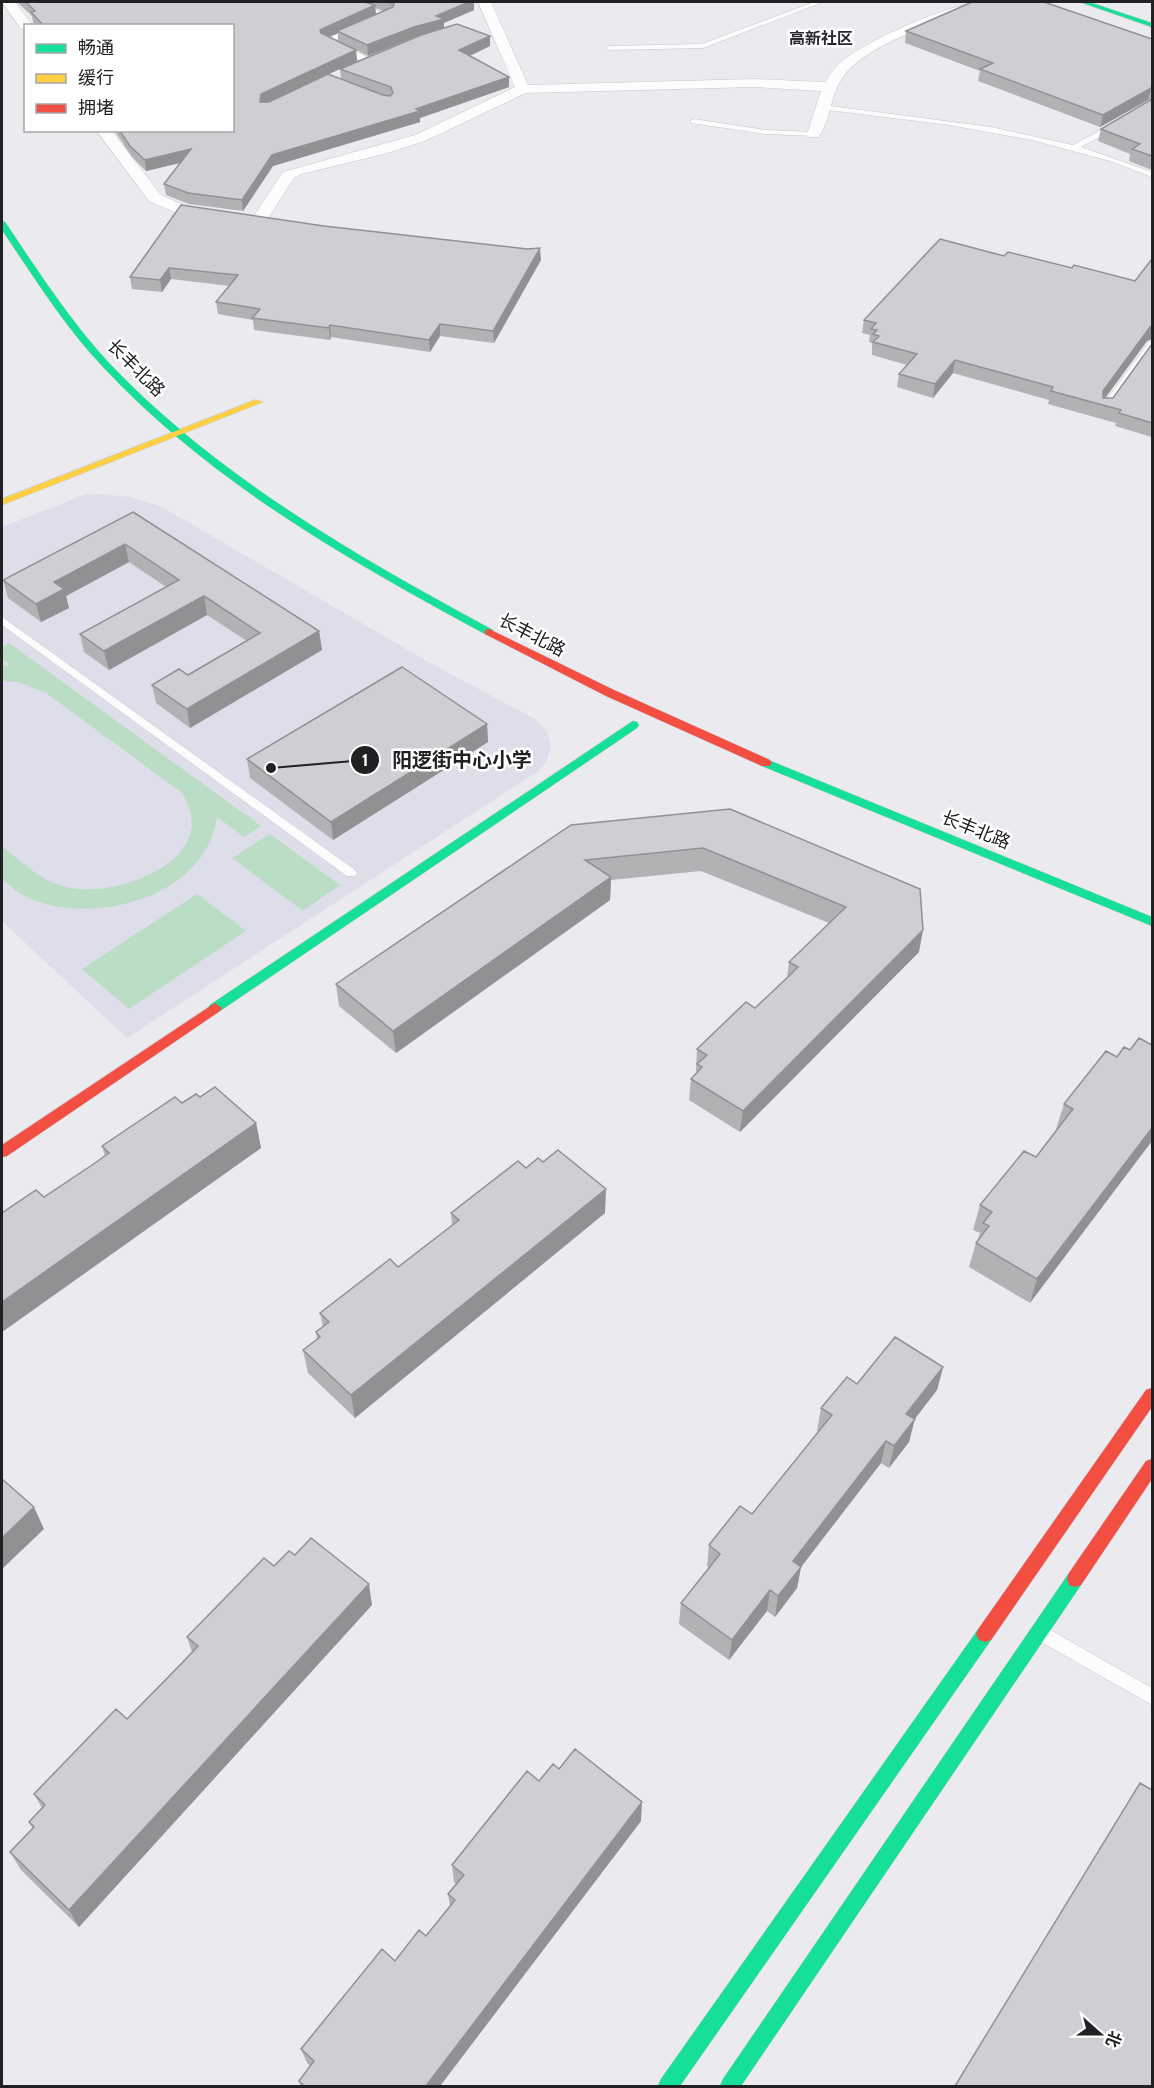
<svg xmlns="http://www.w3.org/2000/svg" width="1154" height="2088" font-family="Cabin,'Noto Sans SC',sans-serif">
	<rect width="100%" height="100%" fill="#eaeaef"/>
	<path fill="#dddee9" d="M100 494 130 497 162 507 432 664 535 719 547 731 551 747 545 764 537 772 127 1038 2 921V527L84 495Z"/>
	<path fill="#bcddc5" d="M9 643 261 826 244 837 217 817C206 895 102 924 36 901 22 896 12 888 2 879V846C24 864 43 883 71 888 122 897 225 857 181 792L46 693 19 682 2 681V666L10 665 2 659V647Z
		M270 834 340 885 303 911 232 858Z
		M197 894 246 931 129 1009 82 969Z"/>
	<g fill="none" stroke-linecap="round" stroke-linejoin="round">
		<defs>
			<path id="lane" d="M341 2H351L393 15 384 21H378V17L383 15Z
				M814 2H823L703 48 610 50 606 48 610 46 702 44Z
				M352 27 359 29 333 41 371 59V63H365L323 41Z
				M823 105 991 127 1073 145 1116 122H1119V126L1081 147 1152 172V177L1110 161 1032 140 949 125 820 109V105Z
				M694 119 766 130 814 132 818 134 814 136 766 134 691 123 690 121Z
				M1152 341V350L1108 410H1102V406L1149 342Z
				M2 617 355 870 357 873 355 876H347L2 625Z
				M1040 1624 1152 1688V1705L1034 1638 1031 1632 1034 1626Z"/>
			<path id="street" d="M2 2H15L33 26H26V30L21 29Z
				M478 2H491L528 85 754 79 825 82C831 73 837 64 846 58 873 38 956 0 988 2L986 5C947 19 866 43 843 77 830 95 831 119 819 137H809L807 134 821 91 754 87 526 93 425 141 384 154 301 174 294 178 265 223H253L251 220 283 172 415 135 515 87Z
				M96 130H111L161 195 185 206 217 211 219 214 217 217 211 219 181 215 149 201Z"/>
			<path id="fast" d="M1080 2H1089L1152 23V27Z
				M2 221 5 222C38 271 70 321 110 364 219 478 356 556 493 630V634H485C348 560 212 483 104 368 64 326 34 277 2 230Z
				M633 721 637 722 639 725 637 728 220 1011H210L208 1008 210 1005Z
				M766 759 1152 917V926L762 766 760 763Z
				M1075 1571 1081 1573 1083 1579 1081 1585 741 2086H720L723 2079 1069 1573Z
				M985 1626 991 1628 994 1634 991 1640 680 2086H658L661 2079 979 1628Z"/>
			<path id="slow" d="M255 400 263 402 2 505V499Z"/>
			<path id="jam" d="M489 629 614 690 770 760 772 763 770 766H762L606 696 485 634V630Z
				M215 1003 222 1008 220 1011 7 1156 2 1157V1145Z
				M1152 1388V1407L991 1640 985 1642 979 1640 976 1634 979 1628 1146 1390Z
				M1152 1459V1479L1081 1585 1075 1587 1069 1585 1067 1579 1069 1573 1146 1461Z"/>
		</defs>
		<use href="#lane" stroke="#c8c8cc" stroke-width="1"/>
		<use href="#street" stroke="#c8c8cc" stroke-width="1"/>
		<use href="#fast" stroke="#c8c8cc" stroke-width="1"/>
		<use href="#slow" stroke="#c8c8cc" stroke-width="1"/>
		<use href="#jam" stroke="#c8c8cc" stroke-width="1"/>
		<use href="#lane" fill="#fcfcfd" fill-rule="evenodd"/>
		<use href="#street" fill="#fcfcfd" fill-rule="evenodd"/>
		<use href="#fast" fill="#16e098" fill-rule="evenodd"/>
		<use href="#slow" fill="#ffcf43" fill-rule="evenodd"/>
		<use href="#jam" fill="#f24e42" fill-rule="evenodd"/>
	</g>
	<path fill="#b2b2b5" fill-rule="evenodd" d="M17 2H474V10L444 23V28L490 36V46L470 56 509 87 420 118V122L273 166 243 211 189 204 166 195 164 184 180 163 146 171 132 157 114 130H232V26H36L33 22 32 16ZM375 8 384 11 376 14ZM338 33V41L368 56 419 36 340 69 341 79 329 74 357 61 356 50 329 37Z
		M906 31 1152 39V170L1129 161 1130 154 1098 141 1101 129 1150 100H1148L1100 127 978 81 980 71 905 43Z
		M181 205 541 260 494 343 440 336 430 352 331 337 330 340 254 330 253 320 218 314 216 302 230 286 171 279 162 292 132 289 130 277Z
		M864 320 1147 341 1105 398H1113L1152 344V437L1115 426 1116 423 1048 404 1049 400 953 373 933 398 897 387 899 374 907 365 872 355V343L869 342 870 335 862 333Z
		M133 512 319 631 322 650 190 728 156 703 152 685 188 675 247 641 207 615 109 670 84 652 80 634 166 587 129 562 66 596 69 608 41 622 8 598 3 580Z
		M487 724 488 742 333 840 250 778 247 759Z
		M730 809 919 952 740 1132 689 1100 691 1079 697 1073 696 1071 697 1049 755 1008 787 978 789 962 829 923 701 871 611 880 610 900 396 1053 339 1006 336 984 571 825Z
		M1117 1057 1030 1303 969 1267 976 1243 978 1239 980 1233 973 1230 980 1205 1036 1157 1057 1129H1056L1064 1104Z
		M200 1097 256 1123 261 1148 2 1332V1213L44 1197 105 1156 102 1146 182 1103Z
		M526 1168 605 1213 355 1418 308 1373 303 1350 317 1339 316 1332 323 1327 320 1313 398 1267 452 1226 451 1213Z
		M943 1367 937 1390 914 1419 909 1442 889 1468 881 1463 801 1567 797 1588 775 1617 767 1611 729 1660 679 1624 681 1603 709 1568 707 1566 709 1545 752 1514 818 1432 817 1431 821 1408 857 1384Z
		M295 1555 372 1605 79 1927 21 1870 10 1852 33 1829 29 1822 42 1808 34 1794 127 1719 192 1652 187 1637 274 1566Z
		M559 1769 641 1821 440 2086H301L299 2081 310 2066 307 2063 301 2049 395 1961 426 1936 450 1906 448 1894 456 1884 454 1882 452 1865 539 1781Z"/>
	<path fill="#919194" d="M469 2H474V10L444 23V29L414 37 368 56 367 45 414 27Z
		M375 5 376 15 337 31 338 33 321 40 320 30Z
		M490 36V46L460 60 459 50Z
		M356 50 357 61 262 105 260 102 261 94Z
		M509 77V87L420 118V122L273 166 243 211 242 200 272 155 416 109Z
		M1151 88 1148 100 1100 127 1103 115Z
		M191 149 192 160 146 171 145 160Z
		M540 248 541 260 494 343 493 331Z
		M169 268 171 279 162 292 160 280Z
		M440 324V336L430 352 429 340Z
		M330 325 331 337 330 340 329 328Z
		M1150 327H1152V339L1147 341 1100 405 1103 391Z
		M955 360 953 373 933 398 935 384Z
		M125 544 129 562 66 596 69 608 41 622 36 604 54 582Z
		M204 596 207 615 109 670 104 651Z
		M319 631 322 650 190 728 187 709Z
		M487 724 488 742 333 840 331 822Z
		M611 877 610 900 396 1053 393 1031Z
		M923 930 919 952 740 1132 743 1111Z
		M256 1123 261 1148 2 1332V1302Z
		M1152 1128V1141L1030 1303 1037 1279Z
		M606 1189 605 1213 355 1418 351 1395Z
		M943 1367 937 1390 901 1437 906 1414Z
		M915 1419 909 1442 889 1468 894 1446Z
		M886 1441 881 1463 801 1567 797 1588 775 1617 778 1596 793 1561Z
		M34 1507 44 1529 2 1569V1538Z
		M369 1584 372 1605 79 1927 69 1910Z
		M770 1590 767 1611 729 1660 732 1640Z
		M642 1802 641 1821 440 2086H426Z"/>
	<path fill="#cfcfd3" stroke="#919194" stroke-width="1.5" d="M26 2H364L375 5 320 30 321 33 356 50 261 94 260 102H269L328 74 383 95 390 96 393 93 391 87 340 69 421 35 457 24 490 36 459 50 509 77 416 109 420 111 272 155 242 200 188 193 164 184 191 149 145 160 130 146 119 130H232V26H44L31 12 35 11Z
		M387 2H469L436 16 444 19 414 27 367 45 337 31 393 7 394 4Z
		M972 2H1044L1152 39V88H1151L1103 115 980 69 993 63 906 31Z
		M1152 99V156L1132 149 1140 144 1101 129Z
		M181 205 324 226 527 249 540 248 493 331 440 324 429 340 330 325 329 328 252 318 260 309 216 302 238 275 169 268 160 280 130 277Z
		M940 239 1004 256 1008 252 1072 268 1074 265 1135 281 1152 259V327H1150L1103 391V398H1113L1152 344V423L1119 413 1121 410 1051 391 1053 387 955 360 935 384 899 374 917 354 873 342 879 336 873 334 877 330 871 329 876 323 864 320Z
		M133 512 319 631 187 709 152 685 179 669 188 675 260 633 204 596 104 651 80 634 179 580 125 544 54 582 64 589 36 604 3 580Z
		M402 667 487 724 331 822 247 759Z
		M730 809 920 889 923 930 743 1111 691 1079 702 1067 697 1064 707 1055 697 1049 746 1002 755 1008 789 976 798 967 789 962 846 907 703 848 585 860 611 877 393 1031 336 984 571 825Z
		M1139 1038 1152 1045V1128L1037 1279 976 1243 989 1226 983 1223 992 1212 980 1205 1024 1151 1036 1157 1073 1109 1064 1104 1106 1051 1117 1057 1124 1047 1130 1050Z
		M215 1087 256 1123 2 1302V1213L36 1190 44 1197 95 1163 109 1153 102 1146 175 1097 182 1103 196 1094 200 1097Z
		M558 1150 606 1189 351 1395 303 1350 320 1337 316 1332 329 1322 320 1313 390 1259 398 1267 459 1220 451 1213 518 1161 526 1168 538 1158 543 1162Z
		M895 1337 943 1367 906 1414 915 1419 894 1446 886 1441 793 1561 801 1567 778 1596 770 1590 732 1640 681 1603 720 1554 709 1545 740 1506 752 1514 832 1415 821 1408 847 1377 857 1384Z
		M2 1479 34 1507 2 1538Z
		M311 1538 369 1584 69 1910 10 1852 34 1827 29 1822 45 1805 34 1794 116 1709 127 1719 182 1663 198 1646 187 1637 264 1558 274 1566 289 1551 295 1555Z
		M575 1749 642 1802 426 2086H304L299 2081 314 2061 301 2049 382 1949 395 1961 419 1930 426 1936 455 1900 448 1894 464 1875 452 1865 527 1771 539 1781 553 1764 559 1769Z
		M1140 1783 1152 1790V2086H955Z"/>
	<g text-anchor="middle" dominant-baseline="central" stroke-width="5" stroke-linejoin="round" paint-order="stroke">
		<g font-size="16" font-weight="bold" fill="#282930" stroke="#fff">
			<text x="821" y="38">高新社区</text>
		</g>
		<g font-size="18" fill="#212124" stroke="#fff">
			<text transform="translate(136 368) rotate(45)">长丰北路</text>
			<text transform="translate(532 635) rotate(27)">长丰北路</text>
			<text transform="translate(976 830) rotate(22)">长丰北路</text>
		</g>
	</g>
	<path fill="none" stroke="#212124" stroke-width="2" d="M271 768L365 760"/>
	<g fill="#212124" stroke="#fff" stroke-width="2">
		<circle cx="271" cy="768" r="6"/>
		<circle cx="365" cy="760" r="15"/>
	</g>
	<g font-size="18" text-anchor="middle" font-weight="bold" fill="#fff">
		<text x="365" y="766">1</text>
	</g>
	<g font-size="20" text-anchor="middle" font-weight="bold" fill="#212124" stroke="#fff" stroke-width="5" stroke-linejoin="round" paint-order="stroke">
		<text x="462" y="767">阳逻街中心小学</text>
	</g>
	<rect width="1154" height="2088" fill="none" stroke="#212124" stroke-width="6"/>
	<rect x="24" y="24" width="210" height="108" fill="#ffffff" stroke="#a6a6a7" stroke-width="1.5"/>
	<rect x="36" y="44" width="30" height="9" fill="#16e098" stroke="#a6a6a7" stroke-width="1.5"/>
	<text x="78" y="54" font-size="18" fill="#212124">畅通</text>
	<rect x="36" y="74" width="30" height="9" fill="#ffcf43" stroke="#a6a6a7" stroke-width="1.5"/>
	<text x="78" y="84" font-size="18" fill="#212124">缓行</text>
	<rect x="36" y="104" width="30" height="9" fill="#f24e42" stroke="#a6a6a7" stroke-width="1.5"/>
	<text x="78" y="114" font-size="18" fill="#212124">拥堵</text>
	<g transform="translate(1100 2034) rotate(111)" stroke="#ffffff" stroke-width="4.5" paint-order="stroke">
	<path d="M0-4.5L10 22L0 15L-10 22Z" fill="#212124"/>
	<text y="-9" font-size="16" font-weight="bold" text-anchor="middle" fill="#212124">北</text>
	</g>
</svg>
